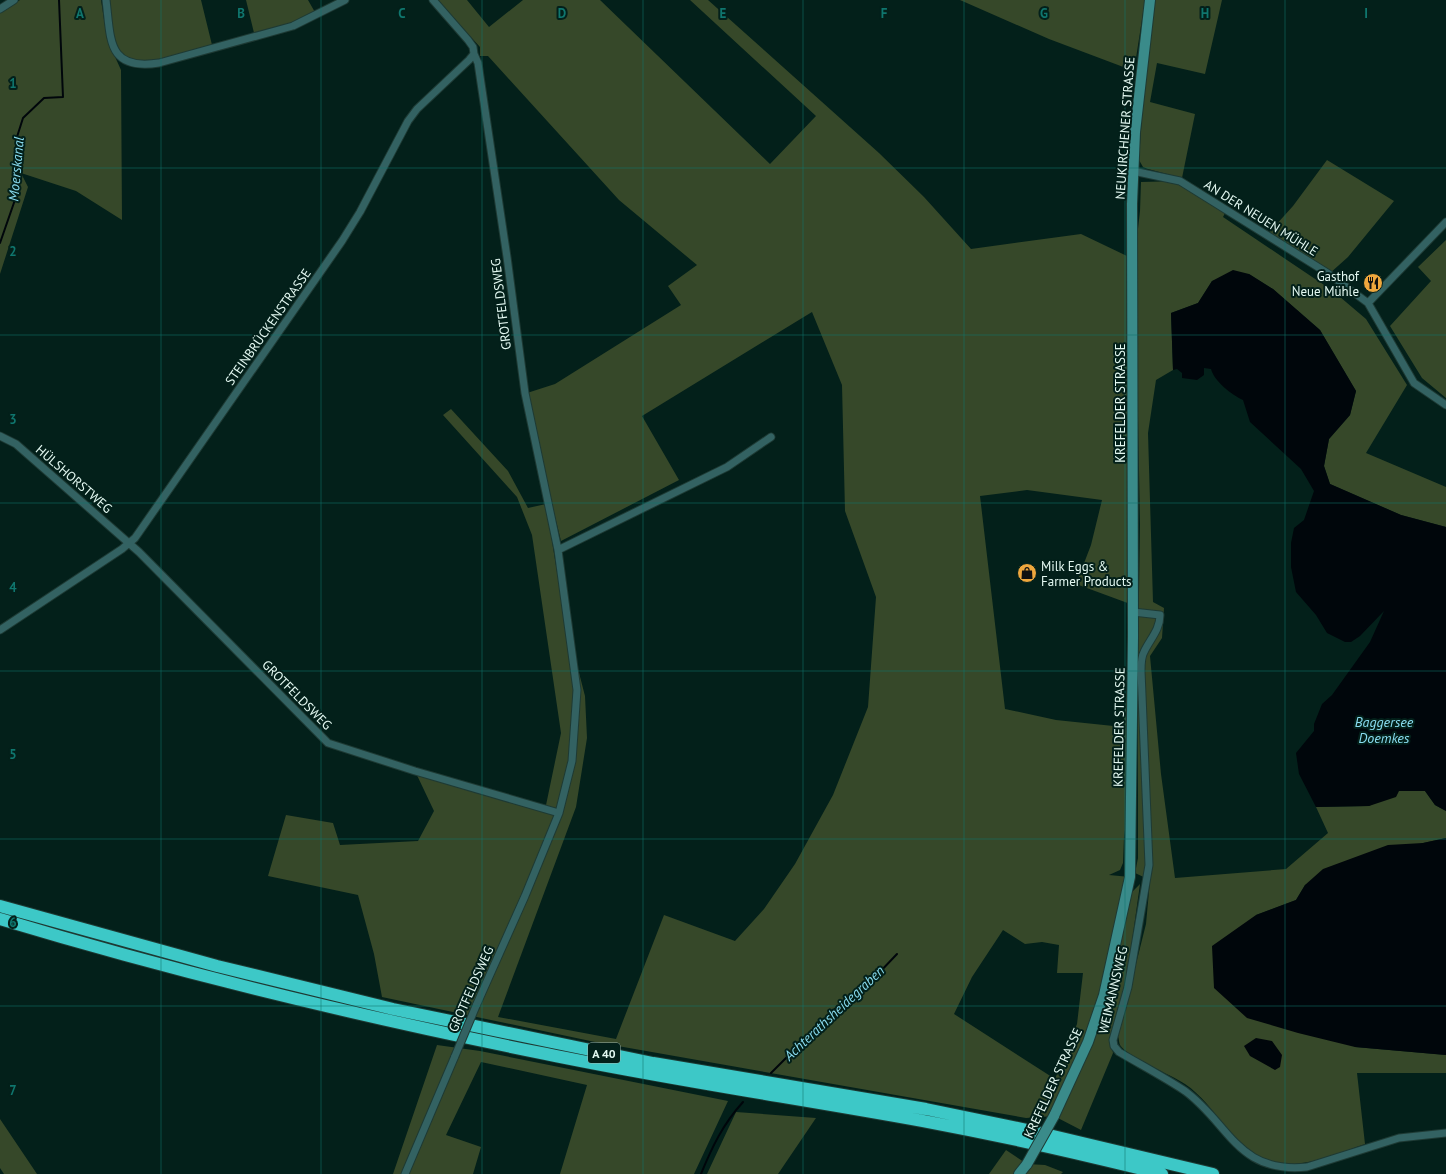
<svg xmlns="http://www.w3.org/2000/svg" width="1446" height="1174" font-family="'PT Sans',sans-serif">
	<rect width="100%" height="100%" fill="#03201a"/>
	<path fill="#364829" fill-rule="evenodd" d="M20 0H101L107 39 121 70 122 220 76 191 21 173 28 187 0 274V13Z
		M110 0H201L213 49 159 63H128L113 41Z
		M246 0H308L316 14 255 37Z
		M437 0H467L489 27 523 0H600L770 164 816 116 690 0H708L879 153 924 197 971 249 1081 234 1127 256 1133 605 1076 584 1091 545 1102 500 1027 490 980 496 1005 709 1056 720 1123 727 1133 636 1131 788 1124 837 1123 863 1120 870 1109 875 1130 877 1127 897 1140 884 1125 991 1110 1037 1113 1053 1081 1130 1054 1116 1026 1118 595 1042 382 997 374 954 358 895 268 876 286 815 333 823 340 845 418 841 434 811 415 771 545 810 561 733 532 535 517 497 443 415 451 409 508 471 528 508 546 504 570 652 578 669 585 696 587 738 576 807 498 1017 616 1039 664 915 735 941 764 909 795 864 833 795 868 707 876 597 845 511 842 385 812 312 642 416 679 480 561 541 542 464 527 393 555 384 681 305 668 286 697 265 619 200 488 56H480V47ZM1003 930 1025 944 1042 942 1059 945 1057 973H1083L1077 1024 1055 1079 954 1014 972 977Z
		M960 0H1145L1134 71 1049 39Z
		M1155 0H1222L1205 74 1157 63 1150 102 1195 114 1182 178 1148 169 1143 167 1139 160 1144 84Z
		M1327 160 1394 201 1348 257 1329 274 1266 236 1293 206Z
		M1180 181 1226 211 1223 217 1333 291 1366 319 1407 385 1366 453 1446 487V527L1401 515 1330 484 1324 466 1329 439 1350 415 1356 391 1320 330 1273 289 1249 274 1212 281 1198 303 1171 313 1173 370 1156 380 1148 433 1153 602 1164 608 1162 638 1150 656 1161 774 1175 878 1286 869 1328 833 1316 807 1369 806 1398 791H1425L1435 805 1446 811V838L1423 843 1305 885 1296 900 1256 915 1355 1047 1446 1055V1073H1357L1365 1144C1339 1153 1302 1169 1274 1163 1233 1153 1218 1106 1185 1084 1172 1075 1127 1057 1120 1045 1119 1043 1119 1039 1118 1036L1146 924 1150 880 1135 873 1138 858V661L1140 524 1135 255 1140 211 1141 182Z
		M1446 240V398L1422 378 1390 326 1431 281 1418 267Z
		M437 1045 480 1051 728 1101 694 1174H560L587 1085 481 1062 446 1135 481 1147 473 1174H393Z
		M736 1112 816 1118 778 1174H707Z
		M0 1119 37 1174H4L0 1168Z
		M1006 1150 1027 1164 1045 1165 1063 1172 1061 1174H989Z"/>
	<path fill="#00060b" d="M1233 270 1249 274 1273 289 1320 330 1356 391 1350 415 1329 439 1324 466 1330 484 1401 515 1446 527V811L1435 805 1425 791H1399L1396 797 1369 806 1316 807 1299 774 1296 753 1314 731V724L1322 704 1332 695 1370 642 1384 611 1360 636 1351 642H1345L1327 633 1316 615 1296 592 1291 567V543L1294 528 1304 520 1314 491 1301 469 1250 422 1243 400C1232 395 1214 381 1211 369L1204 368V375L1197 380 1182 378V373L1177 369 1173 370 1171 313 1198 303 1212 281Z
		M1446 838V1055L1355 1047 1298 1033 1247 1018 1214 988 1212 946 1256 915 1296 900 1305 885 1323 869 1388 845 1423 843Z
		M1256 1038 1272 1041 1282 1055 1280 1067 1275 1070 1250 1056 1244 1046Z"/>
	<g fill="none" stroke-linecap="round" stroke-linejoin="round">
		<path stroke="#00060b" stroke-width="2" d="M0 243 17 194 16 140 23 118 44 98 63 97 59 0
			M771 1073 835 1009 876 976 897 954
			M701 1174C712 1147 723 1124 743 1102"/>
		<defs>
			<path id="minor" d="M106 0C111 40 107 71 159 63L293 26 345 0
				M0 9 14 0
				M474 54 478 63 507 257 525 393 558 550 577 690 572 761 559 813 525 896 476 1006
				M1133 171 1180 181 1329 274 1368 303 1414 383 1446 405
				M1368 303 1446 222
				M0 436 16 444 139 552 328 743 415 771 559 813
				M558 550 727 467 771 437
				M1133 612 1160 615C1160 630 1150 639 1144 652 1141 657 1141 665 1141 671L1149 865 1128 987 1113 1040 1114 1046 1119 1052C1141 1065 1164 1077 1185 1091 1230 1124 1237 1174 1307 1167L1399 1138 1446 1133
				M0 630 122 549 135 538 342 241 360 212 408 121 417 109 469 60 474 54 473 47 468 40 433 0
				M405 1174 455 1056"/>
			<path id="secondary" d="M1054 1116 1088 1042 1104 995 1130 877 1133 636 1132 204 1135 132 1150 0
				M1019 1174 1027 1164"/>
			<path id="motorway" d="M0 906 217 966 393 1009 653 1063 926 1109 1032 1131 1213 1174
				M0 919C179 973 362 1017 546 1054 671 1080 797 1098 923 1121 1003 1136 1083 1154 1162 1174"/>
		</defs>
		<use href="#minor" stroke="#1e3a34" stroke-width="9"/>
		<use href="#secondary" stroke="#1e3a34" stroke-width="12"/>
		<use href="#motorway" stroke="#1e3a34" stroke-width="14"/>
		<use href="#minor" stroke="#336262" stroke-width="7"/>
		<use href="#secondary" stroke="#3a8b8a" stroke-width="10"/>
		<use href="#motorway" stroke="#3dc8c7" stroke-width="12"/>
		<defs>
			<path id="minor-bridge" d="M455 1056 476 1006"/>
			<path id="secondary-bridge" d="M1027 1164 1054 1116"/>
		</defs>
		<use href="#minor-bridge" stroke="#1e3a34" stroke-width="9" stroke-linecap="butt"/>
		<use href="#secondary-bridge" stroke="#1e3a34" stroke-width="12" stroke-linecap="butt"/>
		<use href="#minor-bridge" stroke="#336262" stroke-width="7"/>
		<use href="#secondary-bridge" stroke="#3a8b8a" stroke-width="10"/>
	</g>
	<path fill="none" stroke="#0f766e" stroke-width="1" stroke-opacity="0.55" d="M161 0V1174M321 0V1174M482 0V1174M643 0V1174M803 0V1174M964 0V1174M1125 0V1174M1285 0V1174M0 168H1446M0 335H1446M0 503H1446M0 671H1446M0 839H1446M0 1006H1446"/>
	<defs>
		<symbol id="restaurant-disc" viewBox="-11 -11 22 22"><circle r="9.5" fill="#efa73d" stroke="#03201a"/><path d="M-5-6h1v4h1v-4h1v4h1v-4h1v5L-1.5 .5V6h-2V.5L-5-1ZM5-6V6H3V1.5H1.5Q1.5-4 5-6Z" fill="#111"/></symbol>
		<symbol id="shop-disc" viewBox="-11 -11 22 22"><circle r="9.5" fill="#efa73d" stroke="#03201a"/><path d="M-5-2.5h2.3a2.7 3.5 0 0 1 5.4 0H5L5.5 6h-11ZM-1.5-2.5h3a1.5 2.3 0 0 0-3 0Z" fill="#111"/></symbol>
	</defs>
	<g fill-rule="evenodd">
		<use href="#restaurant-disc" x="1362" y="272" width="22" height="22"/>
		<use href="#shop-disc" x="1016" y="562" width="22" height="22"/>
	</g>
	<g text-anchor="middle" dominant-baseline="central" stroke-width="4" stroke-linejoin="round" paint-order="stroke">
		<rect fill="#03201a" stroke="#a0b8b1" stroke-width="1" x="588" y="1043" width="32" height="20" rx="3"/>
		<g font-size="12" font-weight="bold" fill="#e4f9f2">
			<text x="604" y="1053">A 40</text>
		</g>
		<g font-size="13" fill="#e4f9f2" stroke="#03201a">
			<text transform="translate(1125 128) rotate(-86)">NEUKIRCHENER STRASSE</text>
			<text transform="translate(1261 218) rotate(32)">AN DER NEUEN MÜHLE</text>
			<text transform="translate(501 304) rotate(-97)">GROTFELDSWEG</text>
			<text transform="translate(268 327) rotate(-55)">STEINBRÜCKENSTRASSE</text>
			<text transform="translate(1120 403) rotate(-90)">KREFELDER STRASSE</text>
			<text transform="translate(74 479) rotate(41)">HÜLSHORSTWEG</text>
			<text transform="translate(297 695) rotate(45)">GROTFELDSWEG</text>
			<text transform="translate(1119 727) rotate(-89)">KREFELDER STRASSE</text>
			<text transform="translate(471 989) rotate(-66)">GROTFELDSWEG</text>
			<text transform="translate(1113 990) rotate(-77)">WEIMANNSWEG</text>
			<text transform="translate(1053 1083) rotate(-65)">KREFELDER STRASSE</text>
		</g>
		<g font-size="13" fill="#e4f9f2" stroke="#03201a" text-anchor="end">
			<text x="1359" y="276">Gasthof<tspan x="1359" dy="15">Neue Mühle</tspan></text>
			<text x="1041" y="566" text-anchor="start">Milk Eggs &amp;<tspan x="1041" dy="15">Farmer Products</tspan></text>
		</g>
		<g font-size="14" font-style="italic" fill="#89dcf0" stroke="#03201a">
			<text transform="translate(16 169) rotate(-85)">Moerskanal</text>
			<text x="1384" y="722">Baggersee<tspan x="1384" dy="16">Doemkes</tspan></text>
			<text transform="translate(834 1013) rotate(-43)">Achterathsheidegraben</text>
		</g>
	</g>
	<g font-size="13" text-anchor="middle" font-weight="bold" fill="#0f766e" stroke="#03201a" stroke-width="4" stroke-linejoin="round" paint-order="stroke">
		<text x="80" y="18">A</text>
		<text x="241" y="18">B</text>
		<text x="402" y="18">C</text>
		<text x="562" y="18">D</text>
		<text x="723" y="18">E</text>
		<text x="884" y="18">F</text>
		<text x="1044" y="18">G</text>
		<text x="1205" y="18">H</text>
		<text x="1366" y="18">I</text>
		<text x="13" y="88">1</text>
		<text x="13" y="256">2</text>
		<text x="13" y="424">3</text>
		<text x="13" y="592">4</text>
		<text x="13" y="759">5</text>
		<text x="13" y="927">6</text>
		<text x="13" y="1095">7</text>
	</g>
</svg>
